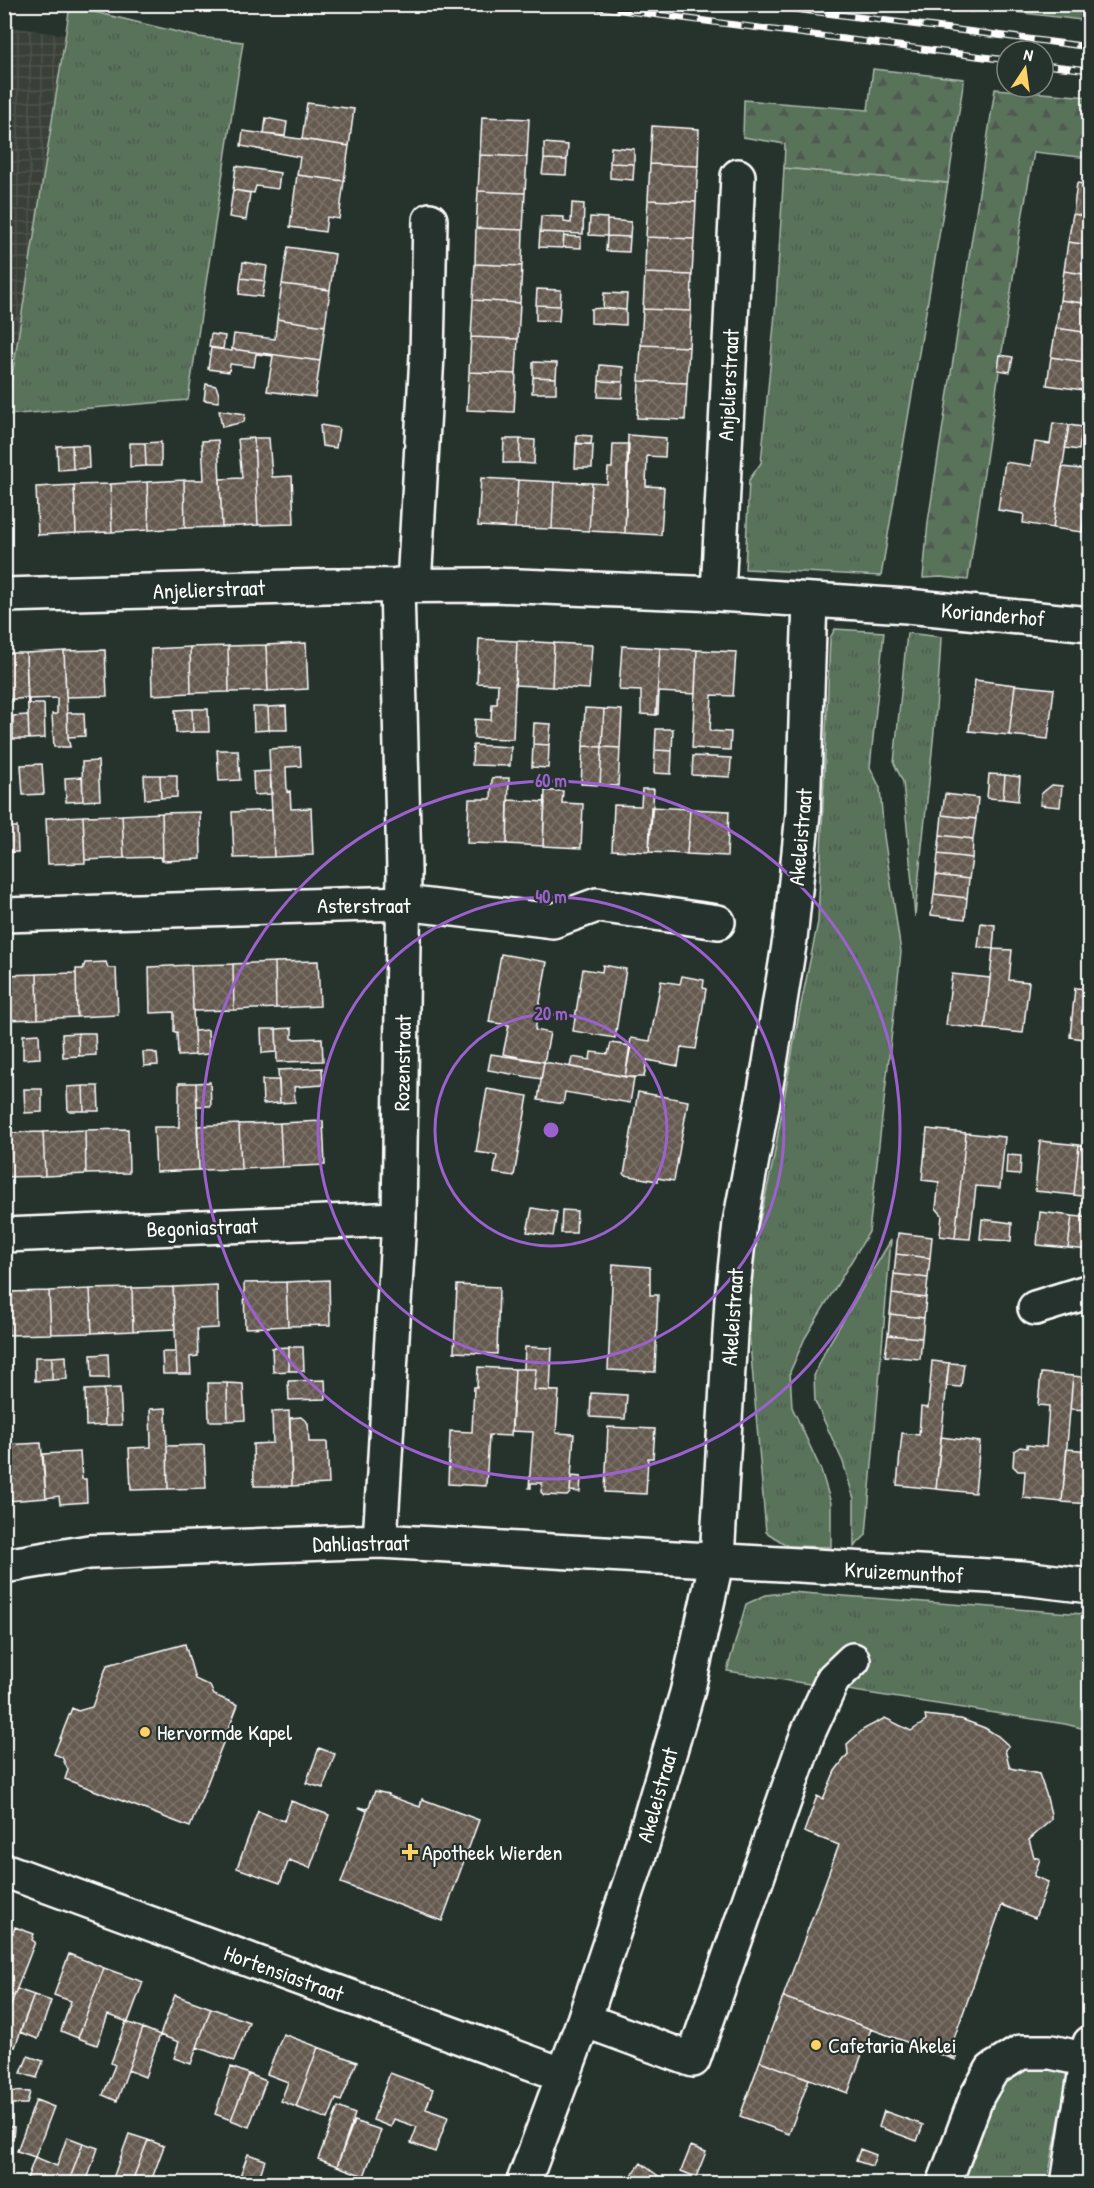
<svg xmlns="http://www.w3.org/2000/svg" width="1094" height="2188" font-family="'Patrick Hand',sans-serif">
	<defs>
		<pattern id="industrial-grid" width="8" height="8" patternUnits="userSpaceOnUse" patternTransform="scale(1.5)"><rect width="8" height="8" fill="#393f38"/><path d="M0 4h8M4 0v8" fill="none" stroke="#4d524c"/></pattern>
		<pattern id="grass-tufts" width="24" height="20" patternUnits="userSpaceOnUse" patternTransform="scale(1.5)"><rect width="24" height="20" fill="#58735a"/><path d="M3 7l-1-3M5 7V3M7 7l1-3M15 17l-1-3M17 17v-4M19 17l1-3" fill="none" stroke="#505a51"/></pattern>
		<pattern id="forest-firs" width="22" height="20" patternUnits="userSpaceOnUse" patternTransform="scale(1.5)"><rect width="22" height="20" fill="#58735a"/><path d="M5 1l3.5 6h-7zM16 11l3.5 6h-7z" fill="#505a51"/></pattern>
		<pattern id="building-cross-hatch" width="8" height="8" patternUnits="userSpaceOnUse" patternTransform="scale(1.5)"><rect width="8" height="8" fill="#655a50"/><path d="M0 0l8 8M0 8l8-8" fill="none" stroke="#7c736a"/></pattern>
	</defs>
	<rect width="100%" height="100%" fill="#26332d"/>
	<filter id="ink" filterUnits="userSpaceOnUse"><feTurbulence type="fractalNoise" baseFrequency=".0167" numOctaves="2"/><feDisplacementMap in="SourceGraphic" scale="12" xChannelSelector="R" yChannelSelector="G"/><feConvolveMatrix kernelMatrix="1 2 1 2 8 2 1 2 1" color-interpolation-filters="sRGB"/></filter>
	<g filter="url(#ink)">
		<path fill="url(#industrial-grid)" d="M5 26 65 35 5 461Z"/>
		<path fill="url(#grass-tufts)" stroke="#acb9ac" stroke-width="1.5" d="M934 5H973L972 12Z
			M70 6 198 37 243 42 188 400 6 415Z
			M784 168 948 183 881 576 745 569 749 480 761 463 776 303Z
			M835 629 884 632 870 767 880 788 884 836 901 952 869 1232 805 1338 790 1372 792 1407 821 1470 831 1503V1547L788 1546 766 1532 748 1319 751 1259 773 1162 798 1019 818 922 830 638Z
			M907 633 941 637C937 730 923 824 915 917L903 782 894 763Z
			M891 1240 866 1535 854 1547V1499L843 1462 815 1401 814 1376 826 1349Z
			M790 1592 1084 1614 1090 1618 1089 1730 1065 1724 727 1671 746 1604 766 1595Z
			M1042 2057 1070 2064 1047 2183 964 2184C971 2163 972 2139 980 2119 992 2089 1014 2072 1042 2057Z"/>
		<path fill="url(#forest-firs)" stroke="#acb9ac" stroke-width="1.5" d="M1007 5H1089V21L1006 11Z
			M873 69 964 79 948 183 784 168 785 144 743 137 744 100 868 110Z
			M995 89 1089 97V158L1034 152 1021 224 968 580 941 577 923 578 928 522Z"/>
		<path fill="url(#building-cross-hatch)" stroke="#fff" stroke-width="1.5" d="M307 103 354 109 349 146 302 139Z
			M482 117 529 119 527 157 480 155Z
			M266 118 287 122 285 136 264 134Z
			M652 126 699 129 698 166 650 164Z
			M243 131 349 146 344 181 297 175 300 157 241 146Z
			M544 143 568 145 567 160 544 159Z
			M611 147 634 149V164L610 163Z
			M480 155 527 157 525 193 478 191Z
			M544 159 567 160 566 175 542 174Z
			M610 163 634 164 633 180 610 178Z
			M650 164 698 166 696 202 648 200Z
			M236 166 280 173 278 189 256 186 254 193 233 190Z
			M297 175 344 181 339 219 327 217 325 232 290 227Z
			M1077 183 1090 185V217L1073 214Z
			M233 190 250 193 246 220 229 217Z
			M478 191 525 193 523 230 476 228Z
			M648 200 696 202 694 239 646 237Z
			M572 203 584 204 583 234 540 232 541 216 564 217V222L571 223Z
			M1073 214 1090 217V245L1068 242Z
			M590 217 607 218V236L589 235Z
			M607 220 631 222 630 237 607 236Z
			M476 228 523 230 522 266 475 264Z
			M540 232 564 233 563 248 539 247Z
			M564 236 581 237V248L563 247Z
			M607 236 630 237 629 252 606 251Z
			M646 237 694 239 692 275 645 273Z
			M1068 242 1090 245V275L1064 271Z
			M288 247 335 254 330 290 282 284Z
			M243 262 267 266 265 281 241 278Z
			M475 264 522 266 520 303 473 300Z
			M1064 271 1090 275V304L1060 300Z
			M645 273 692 275 691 311 643 309Z
			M241 278 265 281 262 297 239 294Z
			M282 284 330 290 325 326 277 319Z
			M537 289 561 290 560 306 536 305Z
			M604 293 627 294 626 310 603 308Z
			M473 300 520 303 518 339 471 337Z
			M1060 300 1090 304V333L1056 328Z
			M536 305 560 306 559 321 536 320Z
			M603 308 626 310V325L591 323V309Z
			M643 309 691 311 689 347 641 345Z
			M277 319 325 326 320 361 232 349 234 334 275 339Z
			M1056 328 1090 333V363L1051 357Z
			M211 334 225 336 223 349 209 347Z
			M471 337 518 339 516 374 469 372Z
			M641 345 689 347 687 383 639 381Z
			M211 348 232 351V349L320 361 315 397 267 391 273 356 256 354 254 367 230 364 229 372 208 369Z
			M1000 355 1013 357 1010 372 998 370Z
			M1051 357 1090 363V391L1047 385Z
			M533 362 557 363 556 378 533 377Z
			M600 365 623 367V382L599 381Z
			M469 372 516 374 514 412 467 410Z
			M533 377 556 378V393H532Z
			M599 381 623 382 622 398 598 397Z
			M639 381 687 383 685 420 637 418Z
			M206 384 216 386 219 395 218 402 204 400Z
			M219 410 245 414 244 422 222 427Z
			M1053 423 1069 425 1053 528 1023 523 1024 514 998 510 1005 462 1031 466 1035 442 1050 444Z
			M320 425 339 428 336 448 322 446Z
			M1069 425 1082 427 1079 450 1065 448Z
			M577 435 592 436 591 444H577Z
			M628 435 666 438 665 457 647 456 646 486 664 487 661 535 625 533Z
			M254 438 258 525 222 527 220 479 242 478 238 439Z
			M254 438H269L272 477 292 476 294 524 258 525Z
			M504 439H520L519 463H503Z
			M520 439 535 440 534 464 519 463Z
			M218 440 222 527 185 528 184 480H204L202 441Z
			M161 442V466H146L145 443Z
			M130 443H145L146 466 130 467Z
			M576 443 593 445 592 468H575Z
			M613 444H629L625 533 589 531 592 483 607 484 608 468H612Z
			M72 445 73 469 58 470 57 446Z
			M72 445H88L89 468 73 469Z
			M1062 467 1090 470 1082 532 1053 528Z
			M481 478 518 480 515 528 478 526Z
			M184 480 185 528 149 530 147 482Z
			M518 480 554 482 552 529 515 528Z
			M1090 481V533L1082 532Z
			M147 482 149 530 112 532 110 484Z
			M554 482 592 483 589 531 552 529Z
			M110 484 112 532 76 533 74 485Z
			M74 485 76 533 38 535 36 487Z
			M479 639 517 641 513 739 474 738 475 719 491 720 492 704H497L498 684 477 683Z
			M517 641 554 643 552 687 515 685Z
			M306 643 308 689 268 691 266 645Z
			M554 643 592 645 589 689 552 687Z
			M266 645 268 691 229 692 228 646Z
			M228 646 229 692 191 693 190 647Z
			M622 646 660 648 656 715 641 714V691L619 690Z
			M190 647 191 693 152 695 151 649Z
			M660 648 697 650 695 694 659 692 658 714 656 715Z
			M105 650 107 696 66 697 64 651Z
			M697 650 736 652 733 696 712 695 710 731 731 732 730 750 692 748Z
			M64 651 68 737 70 747H54L52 714H57V698L29 699V704H44L45 738 29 739 26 653Z
			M4 653H26L28 698 4 700Z
			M975 680 1015 685 1009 735 969 731Z
			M1015 685 1054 689 1048 739 1009 735Z
			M286 706 287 730H269L268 707Z
			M253 707H268L269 730 254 731Z
			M585 708 604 709 602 747 583 746Z
			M192 709H208L209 732H193Z
			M192 709 193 732 176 733 175 710Z
			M604 709 622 710 620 748 602 747Z
			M67 713H84L85 736 68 737Z
			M28 715 29 739H13V716Z
			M534 723 551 724 549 745 533 744Z
			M656 729H673L672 751 655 750Z
			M533 744 549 745 548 768 532 767Z
			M473 745 511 747 510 766 472 765Z
			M583 746 602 747 600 785 581 784Z
			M300 747 301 766 286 767 287 792 290 791 291 809 311 808 313 855 274 857 269 749Z
			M602 747 620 748 618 786 600 785Z
			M217 750H238L240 780 219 781Z
			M655 750 672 751 671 774 654 773Z
			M693 756 731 758 730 777 692 775Z
			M98 761 100 800 83 801 82 762Z
			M42 764 44 794 23 795 21 765Z
			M270 771 272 794 254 795 253 772Z
			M989 774 1005 775 1003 799 987 798Z
			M144 775H160L161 798 145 799Z
			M160 775H177V797L161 798Z
			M1005 775 1020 777 1018 801 1003 799Z
			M82 777 83 801 66 802 65 778Z
			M492 778H509L507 844 467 843 469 799H491Z
			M1052 785 1062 786 1060 807 1040 805 1041 794Z
			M642 789H654L649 852 612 850 614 805 641 806Z
			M545 791H563L562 803 583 804 581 848 543 846Z
			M945 794 978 798 976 819 942 815Z
			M508 800 545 802 543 846 507 844Z
			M651 807 690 809 687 854 649 852Z
			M690 809 729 811 727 856 687 854Z
			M272 810 274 857 234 858 232 812Z
			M200 812 201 859 163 861 162 813Z
			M162 813 163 861H161L160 857 124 858 122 815Z
			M122 815 124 858 85 860 83 816Z
			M942 815 976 819 973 839 940 835Z
			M83 816 85 863 48 864 46 818Z
			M4 827H17L18 852H4Z
			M940 835 973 839 972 858 938 854Z
			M938 854 972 858 969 879 936 875Z
			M936 875 969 879 967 898 934 894Z
			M934 894 967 898 965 919 931 915Z
			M981 923 995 925 993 949 978 947Z
			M1089 937H1090V970H1085Z
			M993 949 1012 950 1009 980 1029 982 1023 1033 985 1029Z
			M501 954 547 962 535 1030 550 1033 544 1062 503 1054 509 1025 489 1022Z
			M318 961 320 1006 276 1008 275 962Z
			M106 962 108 968H116L118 1015 77 1017 76 969H83L85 963Z
			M275 962 276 1008 234 1010 233 964Z
			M233 964 234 1010 193 1011 191 965Z
			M191 965 195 1055 178 1056 177 1032H174V1012L150 1013 149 967Z
			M603 965 626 969 615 1038 573 1031 583 969 602 972Z
			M76 973 77 1017 38 1019 37 974Z
			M37 974 38 1019 4 1020V975Z
			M952 974 990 978 985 1029 946 1025Z
			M682 976 704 980 703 988 706 989 696 1049 681 1047 678 1066 647 1060 644 1077H625L631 1038 650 1041 661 981 680 984Z
			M1075 988 1090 989V1040L1070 1037Z
			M292 1028V1039L322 1038 323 1061 277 1062 276 1029Z
			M261 1029H276L277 1052 262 1053Z
			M208 1030 209 1054 195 1055 194 1031Z
			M78 1033 79 1056 63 1057 62 1034Z
			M78 1033H95L96 1055 79 1056Z
			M39 1034 40 1058 23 1059V1035Z
			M611 1043 631 1046 625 1077 570 1067 572 1057 590 1060 591 1052 608 1054Z
			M143 1052H153L157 1054 158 1065 144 1066Z
			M491 1054 544 1062 541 1079 488 1070Z
			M544 1062 634 1078 630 1103 565 1092 563 1104 538 1100Z
			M322 1068 323 1085 294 1087 295 1102 280 1103 278 1070Z
			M262 1080H279L280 1103 263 1104Z
			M210 1082 211 1106H197L196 1083Z
			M179 1083H196L199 1170 156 1172 154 1127H179Z
			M83 1086 84 1111H68L67 1087Z
			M83 1086H98L99 1111H84Z
			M24 1089H42V1112L25 1113Z
			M487 1089 528 1096 514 1176 494 1173 497 1155 476 1152Z
			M638 1092 688 1101 674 1181 657 1178V1181L624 1175Z
			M323 1121 325 1165 282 1167 280 1123Z
			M280 1123 282 1167 241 1169 239 1124Z
			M239 1124 241 1169 199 1170 197 1126Z
			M128 1129 129 1173 86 1174 85 1130Z
			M927 1129 966 1133 955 1238 940 1236 942 1215 936 1208 939 1182 922 1180Z
			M85 1130 86 1174 45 1176 43 1132Z
			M43 1132 45 1176 4 1177V1133Z
			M966 1133 1005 1137 1000 1188 976 1186 970 1239 955 1238Z
			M1040 1141 1079 1145 1074 1195 1035 1191Z
			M1079 1145 1090 1146V1197L1074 1195Z
			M1007 1155 1021 1156 1020 1175 1006 1174Z
			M532 1208 557 1212 553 1236 527 1232Z
			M562 1210 577 1211 576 1233H561Z
			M1040 1212 1072 1216 1068 1248 1037 1245Z
			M1072 1216 1090 1218V1250L1068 1248Z
			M982 1219 1012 1223 1011 1241 980 1239Z
			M898 1233 932 1237 930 1258 896 1254Z
			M896 1254 930 1258 928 1278 894 1274Z
			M613 1264 650 1267V1295H658L655 1372 608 1370Z
			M894 1274 928 1278 926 1298 892 1294Z
			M329 1280 330 1325 288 1326 286 1282Z
			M286 1282 288 1326 245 1328 244 1283Z
			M217 1285 218 1328 197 1329 198 1356 190 1357 191 1374H177L173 1287Z
			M457 1285 499 1287 497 1354 454 1352Z
			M173 1287 175 1329 133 1331 132 1288Z
			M132 1288 133 1331 92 1333 90 1289Z
			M90 1289 92 1333 51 1334 49 1291Z
			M49 1291 51 1334 8 1335 7 1292Z
			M892 1294 926 1298 924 1318 890 1314Z
			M890 1314 924 1318 922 1338 888 1335Z
			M888 1335 922 1338 920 1359 885 1356Z
			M289 1347V1371L273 1372 272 1348Z
			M289 1347H303L304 1371H289Z
			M525 1347 552 1348 550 1391 534 1390 536 1369H524Z
			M162 1352H176L177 1374H163Z
			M108 1354 109 1378H92L91 1355Z
			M66 1356 67 1379 52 1380V1357Z
			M35 1357H52V1380L35 1381Z
			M932 1361 949 1363 936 1489 897 1485 902 1433 919 1435 921 1407 928 1408Z
			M949 1363 964 1364 961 1387 946 1386Z
			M478 1367 515 1369 511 1436 489 1435 486 1486 448 1484 450 1431 472 1432 474 1387H477Z
			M515 1369H536L534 1390 559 1391 556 1433 574 1434 570 1493 567 1496 544 1495 541 1492 542 1483H531V1488H529L533 1432 512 1431Z
			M1041 1373 1073 1376 1062 1502 1023 1498 1025 1471H1018L1013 1466 1014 1451 1020 1447 1027 1448V1445L1046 1447 1049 1406 1038 1405Z
			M1073 1376 1090 1378V1410L1070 1409Z
			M325 1380 326 1399 289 1400 288 1381Z
			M208 1383H227L228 1421H209Z
			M227 1383 243 1384 245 1420 228 1421Z
			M120 1388 122 1425H105L104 1389Z
			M104 1389 105 1425 86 1426 85 1390Z
			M591 1393 627 1395 625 1419 590 1417Z
			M166 1408 168 1489 131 1490 129 1448 151 1447 150 1409Z
			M289 1411 292 1486H254L253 1444 273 1443 272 1412Z
			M301 1417 308 1423 309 1442H327L329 1484 292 1486 290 1418Z
			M608 1427 655 1429 653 1458H648L646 1494 605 1492Z
			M941 1437 980 1442 975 1493 936 1489Z
			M41 1443 46 1498 8 1501 4 1445Z
			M204 1445 206 1488 168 1489 167 1446Z
			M1067 1449 1090 1451V1504L1062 1502Z
			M80 1452 82 1479H86L87 1502 60 1504 59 1496 46 1498 43 1454Z
			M571 1476 581 1477 580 1492 570 1491Z
			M185 1644 195 1679 210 1686 214 1695 238 1705 190 1827 65 1779 68 1770 62 1757 54 1754 72 1708 78 1711 92 1707 107 1665Z
			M925 1715 961 1719 985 1728 998 1736 1009 1746 1005 1750 1010 1768 1039 1774 1046 1794 1051 1814V1820L1029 1840 1034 1857 1040 1859 1034 1876 1048 1882 1035 1918 1002 1905 948 2055 957 2058 956 2060 783 1997 839 1845 804 1832 817 1796 823 1799 835 1771 848 1754 847 1744 864 1729 885 1718 911 1731 926 1721Z
			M319 1748 335 1754 323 1788 306 1783Z
			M375 1791 388 1794 389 1796 420 1807 422 1799 479 1820 442 1921 341 1883 367 1811 358 1807 368 1809Z
			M291 1801 329 1815 310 1868 289 1860 280 1883 237 1868 258 1811 284 1821Z
			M15 1927 34 1934 32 1940 35 1942 14 1996 4 1993V1930L13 1933Z
			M69 1954 104 1968 78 2038 61 2031 71 2001 54 1995Z
			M104 1968 143 1982 128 2022 108 2015 97 2045 78 2038Z
			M17 1989 34 1995 15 2047 4 2043V2022Z
			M34 1995 51 2001 38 2039 20 2032Z
			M175 1995 211 2008 191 2064 174 2058 179 2042 160 2035Z
			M783 1997 871 2029 848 2093 760 2061Z
			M211 2008 249 2022 234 2061 197 2047Z
			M126 2022 143 2028 117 2101 103 2095 115 2065 111 2063Z
			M143 2028 160 2035 145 2077 128 2070Z
			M283 2034 318 2047 296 2107 281 2101 288 2082 267 2074Z
			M318 2047 357 2062 341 2101 336 2099 328 2119 296 2107Z
			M28 2056 43 2061 37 2078 21 2073Z
			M760 2061 809 2079 789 2134 740 2116Z
			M231 2067 249 2074 231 2120 215 2114Z
			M390 2073 433 2089 426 2109 448 2117 435 2152 411 2143 417 2127 394 2119 391 2127 373 2120Z
			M249 2074 266 2081 249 2127 231 2120Z
			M6 2091 30 2092 27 2104H6Z
			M36 2100 54 2107 35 2157 17 2151Z
			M338 2107 355 2114 337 2166 318 2159Z
			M884 2111 923 2125 917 2141 879 2127Z
			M354 2121 381 2130 364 2176 337 2166Z
			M4 2126 14 2127 13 2139 4 2138Z
			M129 2134 148 2140 131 2184H120L112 2181Z
			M67 2137 83 2143 68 2184H25L35 2157 57 2166Z
			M148 2140 164 2146 150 2184H131Z
			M83 2143 98 2148 88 2177 106 2184H68Z
			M691 2146 706 2152 696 2177 681 2171Z
			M860 2149 876 2155 872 2166 856 2161Z
			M248 2154 265 2160 260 2175 256 2184H237Z
			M641 2163 661 2178 659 2184H614L615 2179 626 2183Z
			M259 2175 276 2182V2184H256Z
			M322 2179 335 2184H321Z"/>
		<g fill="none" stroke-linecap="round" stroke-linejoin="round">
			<defs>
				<path id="minor" d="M414 585 427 355 430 220
					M718 594 738 176
					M4 595 327 586 493 585 718 594 907 606 1090 624
					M4 915 404 903 553 921 597 905 718 922
					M4 1235 399 1219
					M1035 1308 1090 1291
					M380 1541 399 1219 404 871 397 585
					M4 1566 89 1552 380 1541 1023 1578 1090 1586
					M4 1870 564 2075
					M584 2020 693 2060 808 1733 833 1679 853 1660
					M523 2184 584 2020 638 1859 687 1693 717 1559 732 1299 740 1223 770 1063 790 939 803 813 810 600
					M944 2184 977 2096 992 2070 1021 2052H1051L1088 2060
					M1068 2184 1090 2043"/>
			</defs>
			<use href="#minor" stroke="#fff" stroke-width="38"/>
			<use href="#minor" stroke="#26332d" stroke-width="33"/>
			<defs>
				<path id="rail" d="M574 4 1007 60
					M756 4 1090 47
					M1043 65 1090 70"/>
			</defs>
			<use href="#rail" stroke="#fff" stroke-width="7"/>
			<use href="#rail" stroke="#26332d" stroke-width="4.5" stroke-dasharray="14" stroke-linecap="butt"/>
		</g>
	</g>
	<g fill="none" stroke="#9c61cf" stroke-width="3">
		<circle cx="551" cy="1130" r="116"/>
		<circle cx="551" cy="1130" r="233"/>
		<circle cx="551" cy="1130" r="349"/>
	</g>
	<g fill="#ffd166" stroke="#26332d" stroke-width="2">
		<circle cx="145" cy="1732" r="6"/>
		<path d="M407 1843h6v6h6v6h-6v6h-6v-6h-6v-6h6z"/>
		<circle cx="816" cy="2045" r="6"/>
	</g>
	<g text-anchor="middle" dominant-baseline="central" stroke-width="4.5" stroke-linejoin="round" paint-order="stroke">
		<g font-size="22" fill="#fff" stroke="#26332d">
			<text transform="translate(728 385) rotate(-87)">Anjelierstraat</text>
			<text transform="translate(209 589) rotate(-2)">Anjelierstraat</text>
			<text transform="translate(993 614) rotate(5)">Korianderhof</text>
			<text transform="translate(800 837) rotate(-85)">Akeleistraat</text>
			<text x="364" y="905">Asterstraat</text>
			<text transform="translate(402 1063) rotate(-89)">Rozenstraat</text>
			<text transform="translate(202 1227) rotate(-2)">Begoniastraat</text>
			<text transform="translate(732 1317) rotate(-86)">Akeleistraat</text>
			<text transform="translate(361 1543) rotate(-1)">Dahliastraat</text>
			<text transform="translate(904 1572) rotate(3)">Kruizemunthof</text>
			<text transform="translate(657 1795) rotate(-74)">Akeleistraat</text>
			<text transform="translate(284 1973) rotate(20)">Hortensiastraat</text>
		</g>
		<g font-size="22" fill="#fff" stroke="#26332d" text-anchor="start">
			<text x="157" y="1732">Hervormde Kapel</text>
			<text x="422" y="1852">Apotheek Wierden</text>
			<text x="828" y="2045">Cafetaria Akelei</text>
		</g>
	</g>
	<circle cx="551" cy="1130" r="9" fill="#9c61cf" stroke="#26332d" stroke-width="3"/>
	<g font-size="18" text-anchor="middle" font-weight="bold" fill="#9c61cf" stroke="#26332d" stroke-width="4.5" stroke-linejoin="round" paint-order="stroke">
		<text x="551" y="787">60 m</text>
		<text x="551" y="903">40 m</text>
		<text x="551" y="1020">20 m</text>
	</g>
	<rect width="1094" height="2188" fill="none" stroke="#26332d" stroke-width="24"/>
	<rect x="12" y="12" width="1070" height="2164" fill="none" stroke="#fff" stroke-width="2" filter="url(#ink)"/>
	<g transform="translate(1025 69) rotate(13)"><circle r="28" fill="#26332d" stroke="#7d8581" stroke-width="1.5"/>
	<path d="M0-4.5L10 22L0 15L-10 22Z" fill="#ffd166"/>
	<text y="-9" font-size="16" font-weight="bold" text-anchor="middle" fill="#ffffff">N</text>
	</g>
</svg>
